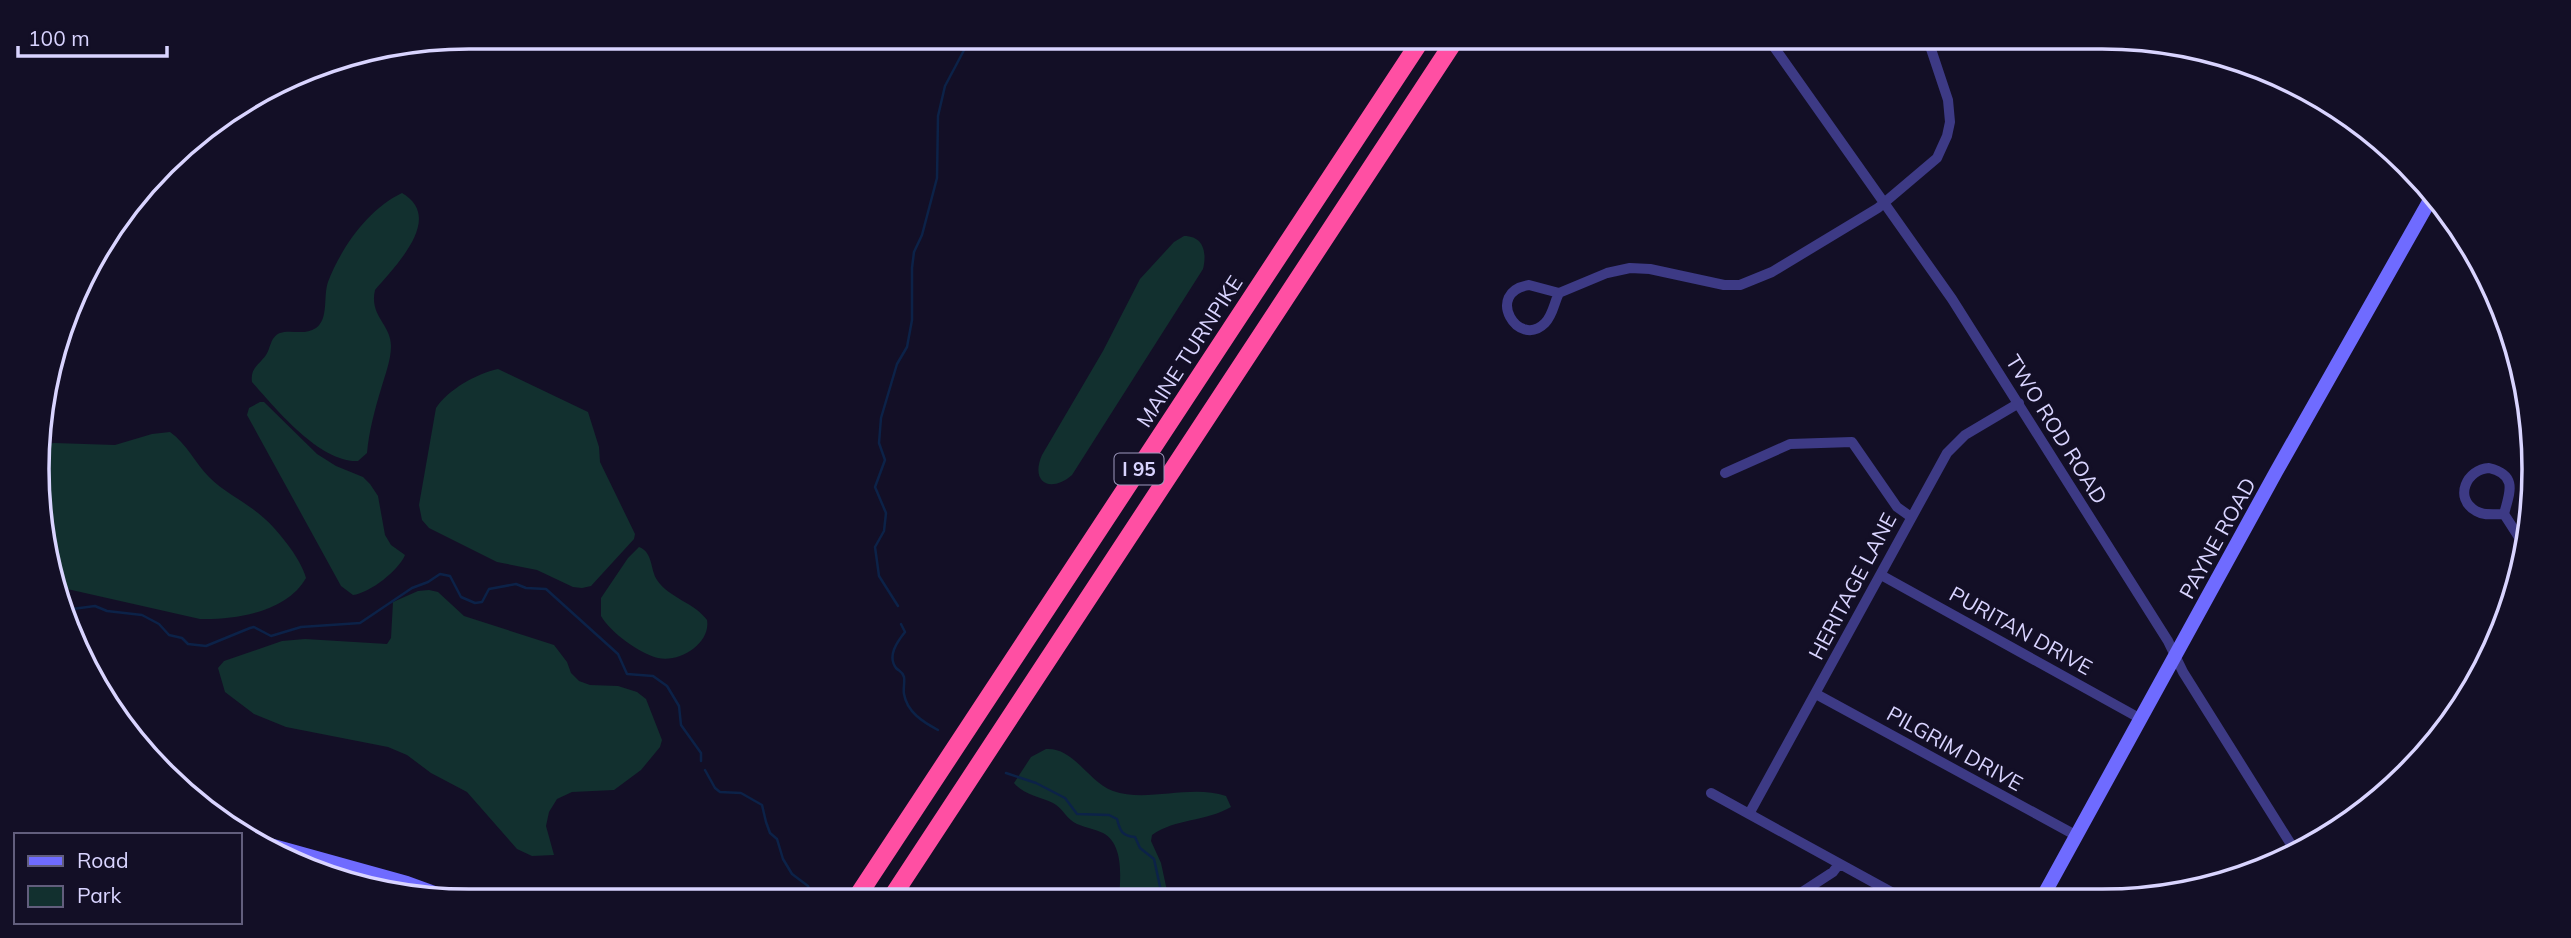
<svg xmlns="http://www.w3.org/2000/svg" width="2571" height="938" font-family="Mulish,sans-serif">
	<rect width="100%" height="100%" fill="#130f26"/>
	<path fill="#12302f" d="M402 193C445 218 395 266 375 290 369 316 391 324 391 346 391 360 385 375 381 389 375 409 369 431 367 453L358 461C320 463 275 408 252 382 250 368 259 365 266 355 271 348 270 337 280 333 291 329 304 336 316 328 329 319 323 296 328 282 341 248 368 209 402 193Z
		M1184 236C1204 236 1207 253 1203 269L1072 475C1050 494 1030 482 1042 455L1103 351 1140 279 1174 242Z
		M498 369 588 412 599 447 600 462 635 534 634 539 591 586 582 588 573 587 537 570 497 562 429 528 422 520 419 505 436 408C449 389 476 374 498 369Z
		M260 402H264L317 454 336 466 363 477 370 484 378 496 385 535 391 545 405 555C399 570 370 593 353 595L341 586 247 415 249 408Z
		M170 432C187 444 195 463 209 477 224 492 242 500 258 513 275 526 301 558 306 578 287 612 235 620 200 619L54 586 51 580 43 445 54 443 115 445 152 434Z
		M639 547C653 552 650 569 657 580 669 598 695 603 707 620 711 643 680 663 658 658 639 653 611 633 601 616V598L628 558Z
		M429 590 438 592 464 616 554 645 567 662 571 673 579 681 590 685 618 686 637 692 646 699 662 740 660 747 641 770 614 790 572 792 557 799 549 812 546 826 554 855 532 856 517 849 467 792 431 773 407 755 388 747 286 727 254 714 225 692 218 668 224 661 282 641 305 639 387 644 391 638 393 602 418 591Z
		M1046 749C1074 747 1088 782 1113 791 1147 803 1190 784 1226 796L1231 807C1205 822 1176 818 1152 835L1151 841 1161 863 1169 900H1119C1120 880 1125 845 1103 833 1095 829 1086 828 1077 824 1067 820 1062 807 1053 803 1039 796 1024 795 1014 783L1031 757Z"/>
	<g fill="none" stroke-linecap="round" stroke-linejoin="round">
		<path stroke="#0c2248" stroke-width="2.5" d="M898 606 879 576 875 547 884 531 886 513 875 487 885 460 879 443 881 418 897 364 907 347 912 320V268L914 252 922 235 937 178 938 116 945 86 971 37
			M65 610 95 606 107 611 142 615 159 624 169 635 182 638 188 644 206 646 250 628 254 627 271 636 301 627 360 623 412 588 428 582 440 574 450 576 461 597 475 603 482 602 489 589 516 584 526 588 546 589 618 654 627 674 653 676 667 686 679 706 681 725 701 753V761
			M901 624 905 632C897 642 887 656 896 668 900 672 902 671 904 677 905 682 903 689 904 694 907 712 923 722 938 730
			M705 770 715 788 720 792 741 793 762 805 766 822 770 833 777 839 783 859 792 874 808 886 813 900
			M1006 773 1036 783 1065 798 1077 814 1109 815 1117 819C1120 831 1122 836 1135 837L1140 848 1154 859 1163 900"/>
		<path stroke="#3d3a85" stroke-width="10" d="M1767 37 1952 299 2168 641 2183 672 2297 854
			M1529 285 1559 293C1554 303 1553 315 1545 323 1518 350 1484 292 1529 285Z
			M1559 293 1607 273 1630 268 1650 269 1724 285H1740L1772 272 1878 208 1937 158 1947 136 1950 122 1948 100 1927 37
			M2489 468C2519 475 2509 494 2504 514 2494 514 2484 516 2476 511 2453 498 2467 469 2489 468Z
			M1725 473 1790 444 1852 442 1897 507 1911 517
			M2504 514 2522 542
			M1881 575 2141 719
			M1816 694 2077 836
			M1711 793 1902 898
			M1749 814 1947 453 1965 435 2019 403
			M1793 898 1833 872 1839 864"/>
		<path stroke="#6f6bff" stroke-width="14" d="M259 842 407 883 451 899
			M2042 898 2276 472 2430 200"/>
		<path stroke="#ff4fa3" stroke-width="18" d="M855 900 1423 37
			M890 900 1457 37"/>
	</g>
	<g text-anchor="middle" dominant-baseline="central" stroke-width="7" stroke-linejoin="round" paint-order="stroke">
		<rect fill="#130f26" stroke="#9e99be" stroke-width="2" x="1114.5" y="453.5" width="49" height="31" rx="5"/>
		<g font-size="19" font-weight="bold" fill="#d9d4ff">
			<text x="1139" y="469">I 95</text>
		</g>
		<g font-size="21" fill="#d9d4ff" stroke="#130f26">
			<text transform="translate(1189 351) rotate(-57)">MAINE TURNPIKE</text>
			<text transform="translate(2057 429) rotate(58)">TWO ROD ROAD</text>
			<text transform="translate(2217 538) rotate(-61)">PAYNE ROAD</text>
			<text transform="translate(1852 586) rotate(-62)">HERITAGE LANE</text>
			<text transform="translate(2021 630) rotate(29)">PURITAN DRIVE</text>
			<text transform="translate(1955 748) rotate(29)">PILGRIM DRIVE</text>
		</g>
	</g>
	<path d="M0 0H2571V938H0ZM469 49H2102A420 420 0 0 1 2522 469V469A420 420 0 0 1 2102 889H469A420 420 0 0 1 49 469V469A420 420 0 0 1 469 49Z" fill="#130f26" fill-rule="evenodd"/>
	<path fill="none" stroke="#d9d4ff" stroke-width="3.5" d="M469 49H2102A420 420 0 0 1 2522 469V469A420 420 0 0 1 2102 889H469A420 420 0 0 1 49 469V469A420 420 0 0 1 469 49Z"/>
	<rect x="14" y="833" width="228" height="91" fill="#130f26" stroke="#625e7d" stroke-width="2"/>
	<rect x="28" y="856" width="35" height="10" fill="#6f6bff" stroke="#625e7d" stroke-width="2"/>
	<text x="77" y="868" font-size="21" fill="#d9d4ff">Road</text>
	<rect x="28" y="886" width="35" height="21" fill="#12302f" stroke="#625e7d" stroke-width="2"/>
	<text x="77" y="903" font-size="21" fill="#d9d4ff">Park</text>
	<path d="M18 46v10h149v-10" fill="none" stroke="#d9d4ff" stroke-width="3.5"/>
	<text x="28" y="46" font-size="21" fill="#d9d4ff" stroke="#130f26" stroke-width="5" paint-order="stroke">100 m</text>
</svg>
